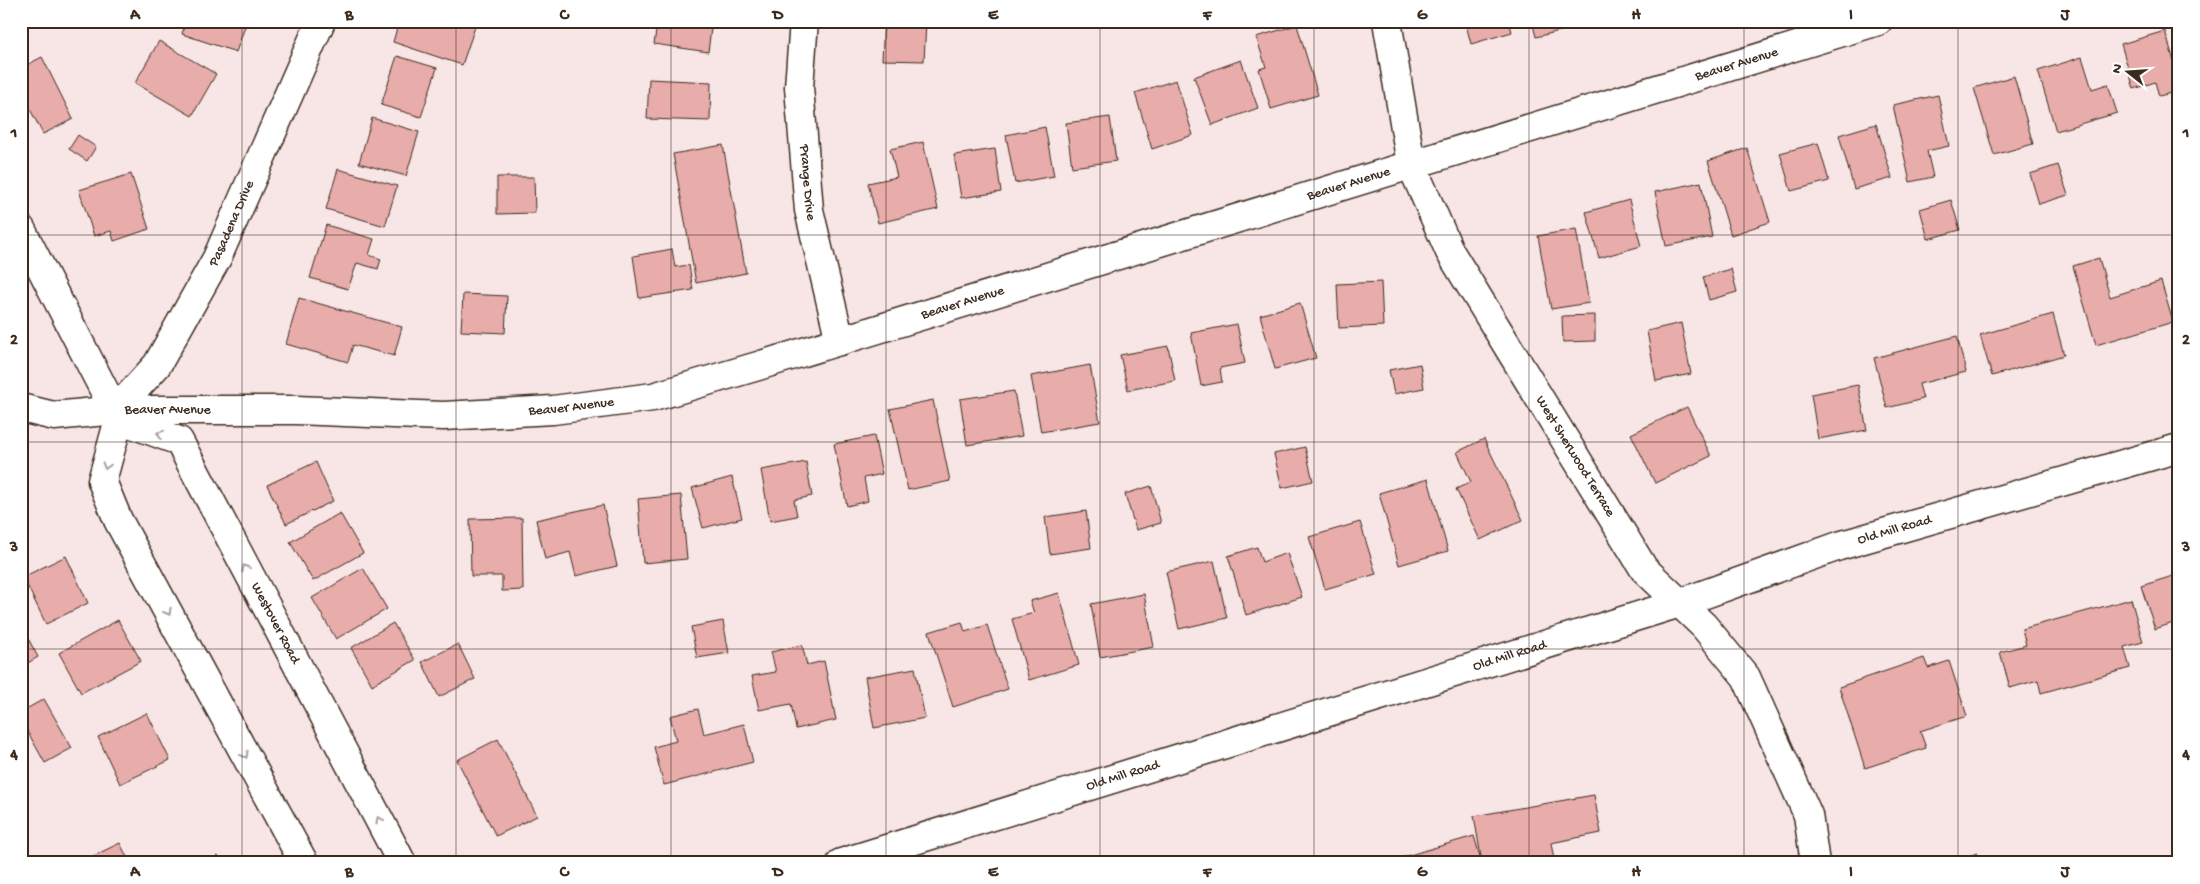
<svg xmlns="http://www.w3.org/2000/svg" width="2200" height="884" font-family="'Gochi Hand',sans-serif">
	<rect width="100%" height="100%" fill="#f8e6e6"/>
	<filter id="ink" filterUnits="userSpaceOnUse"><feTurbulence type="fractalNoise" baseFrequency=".02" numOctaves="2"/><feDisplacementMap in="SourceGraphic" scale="10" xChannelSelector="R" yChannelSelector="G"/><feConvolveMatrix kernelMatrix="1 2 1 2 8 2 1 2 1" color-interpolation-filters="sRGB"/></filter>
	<g filter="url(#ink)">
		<path fill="#e8acaa" stroke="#3b2a1e" d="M186 21H247L236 52 182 34Z
			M399 21H466L476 24 462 65 393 42Z
			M640 21H712L708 52 654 44 657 24Z
			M884 21H926L924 61 882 60Z
			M1465 21H1509L1512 32 1471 44Z
			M1532 21H1575L1576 27 1536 37Z
			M1297 25 1318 95 1271 109 1259 69 1266 67 1256 37Z
			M2165 31 2179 78V91L2159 96 2155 82 2134 89 2121 44Z
			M159 41 216 74 192 116 135 83Z
			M397 56 437 68 421 117 381 105Z
			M42 57 73 119 43 134 21 92V68Z
			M2082 57 2092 89 2108 84 2117 113 2056 131 2038 71Z
			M1241 60 1258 108 1212 125 1194 77Z
			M2014 76 2033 144 1994 155 1974 88Z
			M649 79 711 82 710 121 647 119Z
			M1176 80 1193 135 1152 149 1135 93Z
			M1938 95 1949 146 1927 151 1933 177 1910 182 1893 105Z
			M1110 117 1116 161 1072 167 1066 123Z
			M372 118 419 132 406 176 359 163Z
			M1876 124 1892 178 1854 189 1839 135Z
			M1045 127 1054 176 1015 183 1006 135Z
			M78 135 96 147 87 161 69 149Z
			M923 142 938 209 878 223 868 183 897 177 890 149Z
			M1818 143 1829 181 1791 191 1780 153Z
			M723 145 746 273 696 283 673 154Z
			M1747 148 1770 222 1731 235 1708 161Z
			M995 149 1001 192 961 198 954 155Z
			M2058 165 2068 195 2039 204 2030 174Z
			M338 169 397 186 385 226 326 209Z
			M131 174 149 229 114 241 111 231 94 236 79 190Z
			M497 177H534L535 213 497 214Z
			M1701 182 1712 237 1666 246 1655 192Z
			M1629 200 1641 246 1599 258 1586 212Z
			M1951 200 1960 230 1928 239 1920 209Z
			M326 225 374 239 369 255 381 259 378 269 357 263 348 289 310 278Z
			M1576 229 1589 303 1551 309 1538 236Z
			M672 249 675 267 689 265 693 290 639 298 633 256Z
			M2099 258 2110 297 2161 281 2173 322 2096 345 2073 266Z
			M1731 269 1737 292 1709 300 1703 277Z
			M1381 282 1383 326 1339 328 1337 284Z
			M463 294 507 296 505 333 461 331Z
			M299 298 402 327 394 356 353 345 348 362 286 344Z
			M1300 303 1316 358 1275 369 1260 315Z
			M2053 314 2064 355 1992 376 1980 335Z
			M1595 315V341L1563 342 1562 316Z
			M1681 323 1691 374 1656 381 1647 331Z
			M1237 324 1245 363 1220 368 1222 382 1201 386 1191 333Z
			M1957 336 1966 372 1919 384 1923 399 1887 408 1874 358Z
			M1168 346 1175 381 1128 390 1120 355Z
			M1420 364 1424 388 1394 394 1389 370Z
			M1090 365 1100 422 1041 432 1031 376Z
			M1858 385 1867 430 1818 439 1811 394Z
			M1014 391 1022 436 967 445 960 399Z
			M933 400 950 481 908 490 890 409Z
			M1687 407 1711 456 1655 483 1631 434Z
			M874 436 882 474 864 478 868 501 847 506 834 444Z
			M1484 439 1523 520 1480 540 1456 489 1471 482 1457 452Z
			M1305 447 1313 481 1282 488 1274 454Z
			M316 462 333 501 286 524 267 485Z
			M806 462 812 496 794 500 797 516 770 521 761 470Z
			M732 477 742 518 703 528 692 488Z
			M1428 479 1448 551 1399 565 1379 493Z
			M1151 486 1161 523 1136 530 1125 494Z
			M681 495 687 559 643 563 638 499Z
			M603 505 617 566 576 576 570 552 545 559 536 520Z
			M1086 511 1091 548 1050 554 1045 517Z
			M340 513 363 553 313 581 290 542Z
			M522 518 523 590 502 591V576H471L470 519Z
			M1360 522 1376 574 1325 589 1309 537Z
			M1257 547 1262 562 1287 553 1302 597 1246 615 1228 556Z
			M66 556 88 603 46 624 23 577Z
			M1214 561 1227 618 1179 629 1166 572Z
			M363 568 387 609 336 639 312 598Z
			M2179 574V621L2155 629 2141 586Z
			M1059 593 1079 665 1029 680 1012 619 1034 613 1030 601Z
			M1144 594 1154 647 1100 657 1091 604Z
			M2131 599 2143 642 2124 647 2130 668 2041 693 2038 680 2010 688 2000 652 2026 645 2022 629Z
			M118 620 141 661 81 693 59 653Z
			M723 621 729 653 697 658 691 627Z
			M962 622 965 632 987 625 1008 689 953 707 929 632Z
			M393 623 415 660 372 685 351 648Z
			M23 629 38 657 21 667V630Z
			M458 644 475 679 439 697 422 662Z
			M802 645 807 665 824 661 836 720 796 729 791 704 759 710 752 676 776 672 771 652Z
			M1924 658 1928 668 1949 661 1967 716 1920 731 1926 748 1865 768 1839 687Z
			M915 668 925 718 874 728 865 677Z
			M44 699 72 748 45 763 21 720V712Z
			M698 709 704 734 744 724 753 762 664 785 654 747 676 741 670 716Z
			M147 713 170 760 120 784 98 737Z
			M498 739 537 816 496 836 457 760Z
			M1594 795 1601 833 1551 843 1554 860 1541 863H1482L1474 816Z
			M1474 836 1482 863H1405L1403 857Z
			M120 843 130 863H91L89 858Z
			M1977 853 1980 863H1948Z
			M218 856 222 863H207Z
			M1228 857 1230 863H1208Z"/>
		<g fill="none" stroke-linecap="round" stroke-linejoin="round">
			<defs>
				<g id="minor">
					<path id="s1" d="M804 21 799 87 809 210 840 341"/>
					<path id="s2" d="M1387 21 1411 164 1450 252 1644 569 1704 626 1746 677 1808 815 1815 863"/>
					<path d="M21 229 119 419 102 481 118 520 304 863"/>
					<path id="s3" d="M21 408 54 416 116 410H296L443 416 553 410 653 397 758 366 1878 21"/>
					<path id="s4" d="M116 410 157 365 217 258 321 21"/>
					<path id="s5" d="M119 419 179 441 402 863"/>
				</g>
				<g id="secondary">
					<path id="s6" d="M841 863 1680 603 1839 546 2179 448"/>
				</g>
			</defs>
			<use href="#minor" stroke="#3b2a1e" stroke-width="31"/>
			<use href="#secondary" stroke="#3b2a1e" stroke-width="31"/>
			<use href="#minor" stroke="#fff" stroke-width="28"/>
			<use href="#secondary" stroke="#fff" stroke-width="28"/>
		</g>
		<defs><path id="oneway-chevron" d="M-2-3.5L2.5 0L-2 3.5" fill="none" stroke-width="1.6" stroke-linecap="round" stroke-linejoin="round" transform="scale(1.25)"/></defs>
		<g stroke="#a79f9a">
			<use href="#oneway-chevron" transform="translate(160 434) rotate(-158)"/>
			<use href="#oneway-chevron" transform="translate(106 466) rotate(106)"/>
			<use href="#oneway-chevron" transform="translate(245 568) rotate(-118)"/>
			<use href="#oneway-chevron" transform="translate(168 612) rotate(61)"/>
			<use href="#oneway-chevron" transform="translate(245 755) rotate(61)"/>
			<use href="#oneway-chevron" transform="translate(379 820) rotate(-118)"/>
		</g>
	</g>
	<path fill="none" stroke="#3b2a1e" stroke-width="1" stroke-opacity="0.55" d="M242 21V863M456 21V863M671 21V863M886 21V863M1100 21V863M1314 21V863M1529 21V863M1744 21V863M1958 21V863M21 235H2179M21 442H2179M21 649H2179"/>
	<g text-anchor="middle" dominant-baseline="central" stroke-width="4.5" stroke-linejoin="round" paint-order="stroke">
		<g font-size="14" fill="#3b2a1e" stroke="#fff">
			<text stroke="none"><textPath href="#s3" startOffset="1768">Beaver Avenue</textPath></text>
			<text stroke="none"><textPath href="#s1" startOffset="162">Prange Drive</textPath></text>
			<text stroke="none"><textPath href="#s3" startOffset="1362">Beaver Avenue</textPath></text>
			<text stroke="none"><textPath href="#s4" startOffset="221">Pasadena Drive</textPath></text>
			<text stroke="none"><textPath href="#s3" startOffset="958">Beaver Avenue</textPath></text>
			<text stroke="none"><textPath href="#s3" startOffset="552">Beaver Avenue</textPath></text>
			<text stroke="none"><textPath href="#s3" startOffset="148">Beaver Avenue</textPath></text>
			<text stroke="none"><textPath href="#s2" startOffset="481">West Sherwood Terrace</textPath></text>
			<text stroke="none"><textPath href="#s6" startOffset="1105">Old Mill Road</textPath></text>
			<text stroke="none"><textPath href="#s5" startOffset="270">Westover Road</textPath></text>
			<text stroke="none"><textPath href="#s6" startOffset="700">Old Mill Road</textPath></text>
			<text stroke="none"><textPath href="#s6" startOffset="295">Old Mill Road</textPath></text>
		</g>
	</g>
	<rect width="2200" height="884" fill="none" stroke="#fff" stroke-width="55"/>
	<g transform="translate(2128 72) rotate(287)" stroke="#ffffff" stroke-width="4" paint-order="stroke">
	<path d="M0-4L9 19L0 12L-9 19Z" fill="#3b2a1e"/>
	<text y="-8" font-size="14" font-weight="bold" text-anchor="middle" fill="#3b2a1e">N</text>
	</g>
	<rect x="28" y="28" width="2144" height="828" fill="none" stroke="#3b2a1e" stroke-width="2"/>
	<g font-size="16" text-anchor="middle" font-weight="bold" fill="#3b2a1e">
		<text x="135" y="19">A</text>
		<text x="349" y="19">B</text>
		<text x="564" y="19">C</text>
		<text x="778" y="19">D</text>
		<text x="993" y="19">E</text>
		<text x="1207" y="19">F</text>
		<text x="1422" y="19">G</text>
		<text x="1636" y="19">H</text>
		<text x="1851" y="19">I</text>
		<text x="2065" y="19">J</text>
		<text x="14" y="137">1</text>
		<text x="2186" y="137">1</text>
		<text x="14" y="344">2</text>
		<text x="2186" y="344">2</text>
		<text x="14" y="551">3</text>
		<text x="2186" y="551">3</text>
		<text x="14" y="759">4</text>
		<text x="2186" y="759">4</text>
		<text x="135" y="876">A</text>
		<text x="349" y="876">B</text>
		<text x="564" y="876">C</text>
		<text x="778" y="876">D</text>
		<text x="993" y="876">E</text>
		<text x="1207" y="876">F</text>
		<text x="1422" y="876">G</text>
		<text x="1636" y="876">H</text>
		<text x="1851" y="876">I</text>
		<text x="2065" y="876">J</text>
	</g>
</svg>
